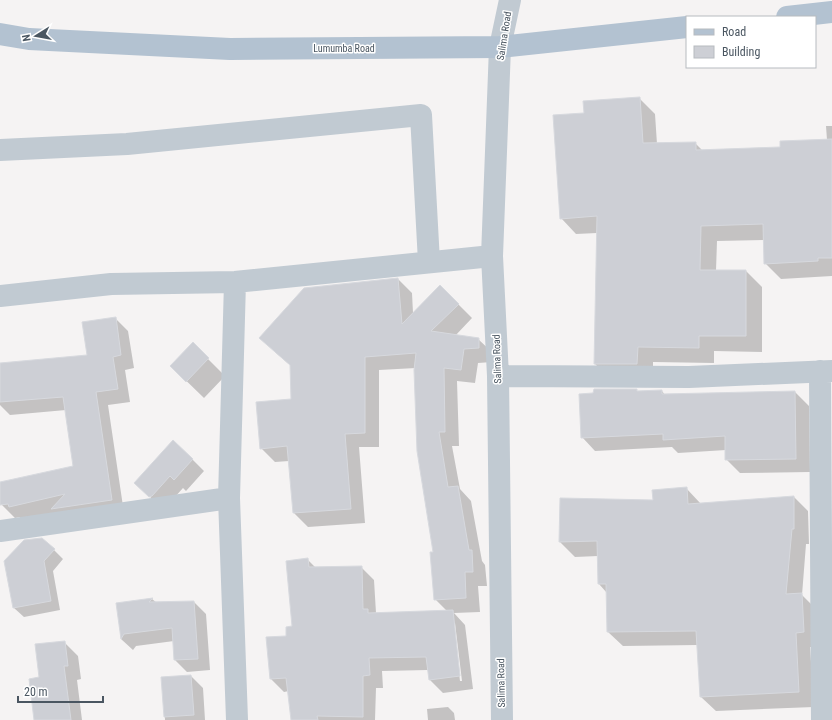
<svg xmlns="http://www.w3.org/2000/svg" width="832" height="720" font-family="'Roboto Condensed',sans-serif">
	<rect width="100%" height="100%" fill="#f5f3f3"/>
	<path fill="#0003" fill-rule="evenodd" d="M639 98 655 114 657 144 695 143 703 151 781 148 827 140 826 126H832V276L781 279 765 263 764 240 717 241 716 271H746L762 287V352L714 351V363L653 362V380L611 379 595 364 597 233 576 234 561 218 585 114Z
		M398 279 412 293 413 313 440 286 472 318 455 336 478 339 493 353 492 362 478 363 475 383 457 381 459 446H452L460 489 471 501 482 561 485 565 487 586H478L480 612 454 613 465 625 473 689 443 693 430 680 428 670 382 671 383 688H376L375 720H292L289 691 284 692 271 679 287 637 293 627 307 559 316 568 361 567 374 580 376 613 447 611 435 599 434 553 416 368 379 370V447H359L365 523 308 527 294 513 289 461 275 462 261 448 292 400 291 366 275 352ZM453 623H455L462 681H460Z
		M115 318 128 331 134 368 125 370 130 402 108 405 124 513 23 520 20 517 15 518 2 505 0 493V483L74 467 66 410 10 415 0 405V364L88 356Z
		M193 344 225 376 204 398 171 366Z
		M636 390 638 392 662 391 665 395 795 392 809 406 810 472 740 473 726 459V450L678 453 672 447 595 451 582 437Z
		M192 459 204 471 186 491 183 488 165 508H162L135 483Z
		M686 488 701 504 794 497 808 511 809 544H806L802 595 816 609 818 647H810L814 707 716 711 701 697 698 645 623 646 608 632 607 593 599 584 598 556 575 557 560 542Z
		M54 550 63 559 53 571 60 610 24 617 14 608 5 562Z
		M152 599 157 603 194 602 206 614 210 670 187 672 175 660 174 641 136 646 133 650 121 639 117 604Z
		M64 642 78 656 81 679 77 680 82 720H35L40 678Z
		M191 676 203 688 205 720H165L163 677Z
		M448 707 454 713 455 720H428L427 709Z"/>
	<path fill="#cdcfd5" stroke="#d7d9de" d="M640 97 643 143 696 142V150L780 147V141L832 139V258H818V261L764 264 763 224 701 226 700 270H746V336H699V348L638 347 637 364H594L597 216 560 219 553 115 584 113 583 101Z
		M398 278 402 324 440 285 459 304 431 331 479 338V348L464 349 461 370 444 368 445 432H439L448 487 458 486 469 550H472L473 572H465L466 598 434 600 430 552H433L417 451 414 370 416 353 365 357V433L345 434 351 509 293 513 287 446 260 449 256 402 291 399 290 365 259 338 304 288Z
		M116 317 121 355 113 357 118 389 96 392 112 500 51 509 65 494 9 507 8 504 0 505V482L73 466 63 397 0 402V363L87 355 82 322Z
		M193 342 209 358 186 382 170 366Z
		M594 389H637V391L662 390V394L795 391 796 459 725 460V436L663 440V434L581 438 579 394 593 393Z
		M173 440 193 459 174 480 170 476 152 496 149 497 134 483Z
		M687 487 688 504 794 496V529H792L786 594 802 593 804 632 796 633 799 692 700 697 696 631 607 632 606 584H598L597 541 559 542 560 498 653 500 652 490Z
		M42 538 55 549 44 561 51 601 13 608 4 561 24 540Z
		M308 558 309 567 362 566 363 609H368V613L453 610 460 676 429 680 426 657 369 658 370 675 363 676V717L317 716 318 720H291L286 678 270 679 266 637 286 636V627L292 626 286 561Z
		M153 598 149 602 194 601 198 659 174 660 172 628 124 634 121 639 116 603Z
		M65 641 68 666H64L71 720H34L29 679 39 677 35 644Z
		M191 675 194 715 164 717 161 677Z"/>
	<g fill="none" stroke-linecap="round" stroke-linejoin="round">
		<path stroke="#c1cad2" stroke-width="22" d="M0 150 127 144 421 115 429 262
			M235 282 229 498 237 720
			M0 296 111 284 235 282 492 256
			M820 371 822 720
			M498 376 689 377 832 371
			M0 531 229 498
			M502 720 498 376 492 256 500 47 510 0"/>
		<path stroke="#b3c2d1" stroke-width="22" d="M787 17 832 12
			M0 34 29 39 230 49 500 47 687 27"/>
	</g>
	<g text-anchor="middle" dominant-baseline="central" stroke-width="3" stroke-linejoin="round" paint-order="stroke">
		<g font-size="10" fill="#4a5661" stroke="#fff">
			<text transform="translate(504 36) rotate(-81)">Salima Road</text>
			<text x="344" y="48">Lumumba Road</text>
			<text transform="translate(497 359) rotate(-92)">Salima Road</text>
			<text transform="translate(501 683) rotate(-91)">Salima Road</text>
		</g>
	</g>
	<rect x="686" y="16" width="130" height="52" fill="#ffffff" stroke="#b7bbc0"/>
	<rect x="694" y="29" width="20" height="6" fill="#b3c2d1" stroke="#b7bbc0"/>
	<text x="722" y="36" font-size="12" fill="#4a5661">Road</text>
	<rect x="694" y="46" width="20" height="12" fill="#cdcfd5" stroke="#b7bbc0"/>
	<text x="722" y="56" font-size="12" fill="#4a5661">Building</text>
	<g transform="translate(36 36) rotate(259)" stroke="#ffffff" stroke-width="3" paint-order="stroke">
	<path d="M0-3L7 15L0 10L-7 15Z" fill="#4a5661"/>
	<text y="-6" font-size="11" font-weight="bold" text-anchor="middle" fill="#4a5661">N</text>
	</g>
	<path d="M18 696v6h85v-6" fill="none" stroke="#4a5661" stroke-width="2"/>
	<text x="24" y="696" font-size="12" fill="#4a5661" stroke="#ffffff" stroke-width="3" paint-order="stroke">20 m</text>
</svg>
